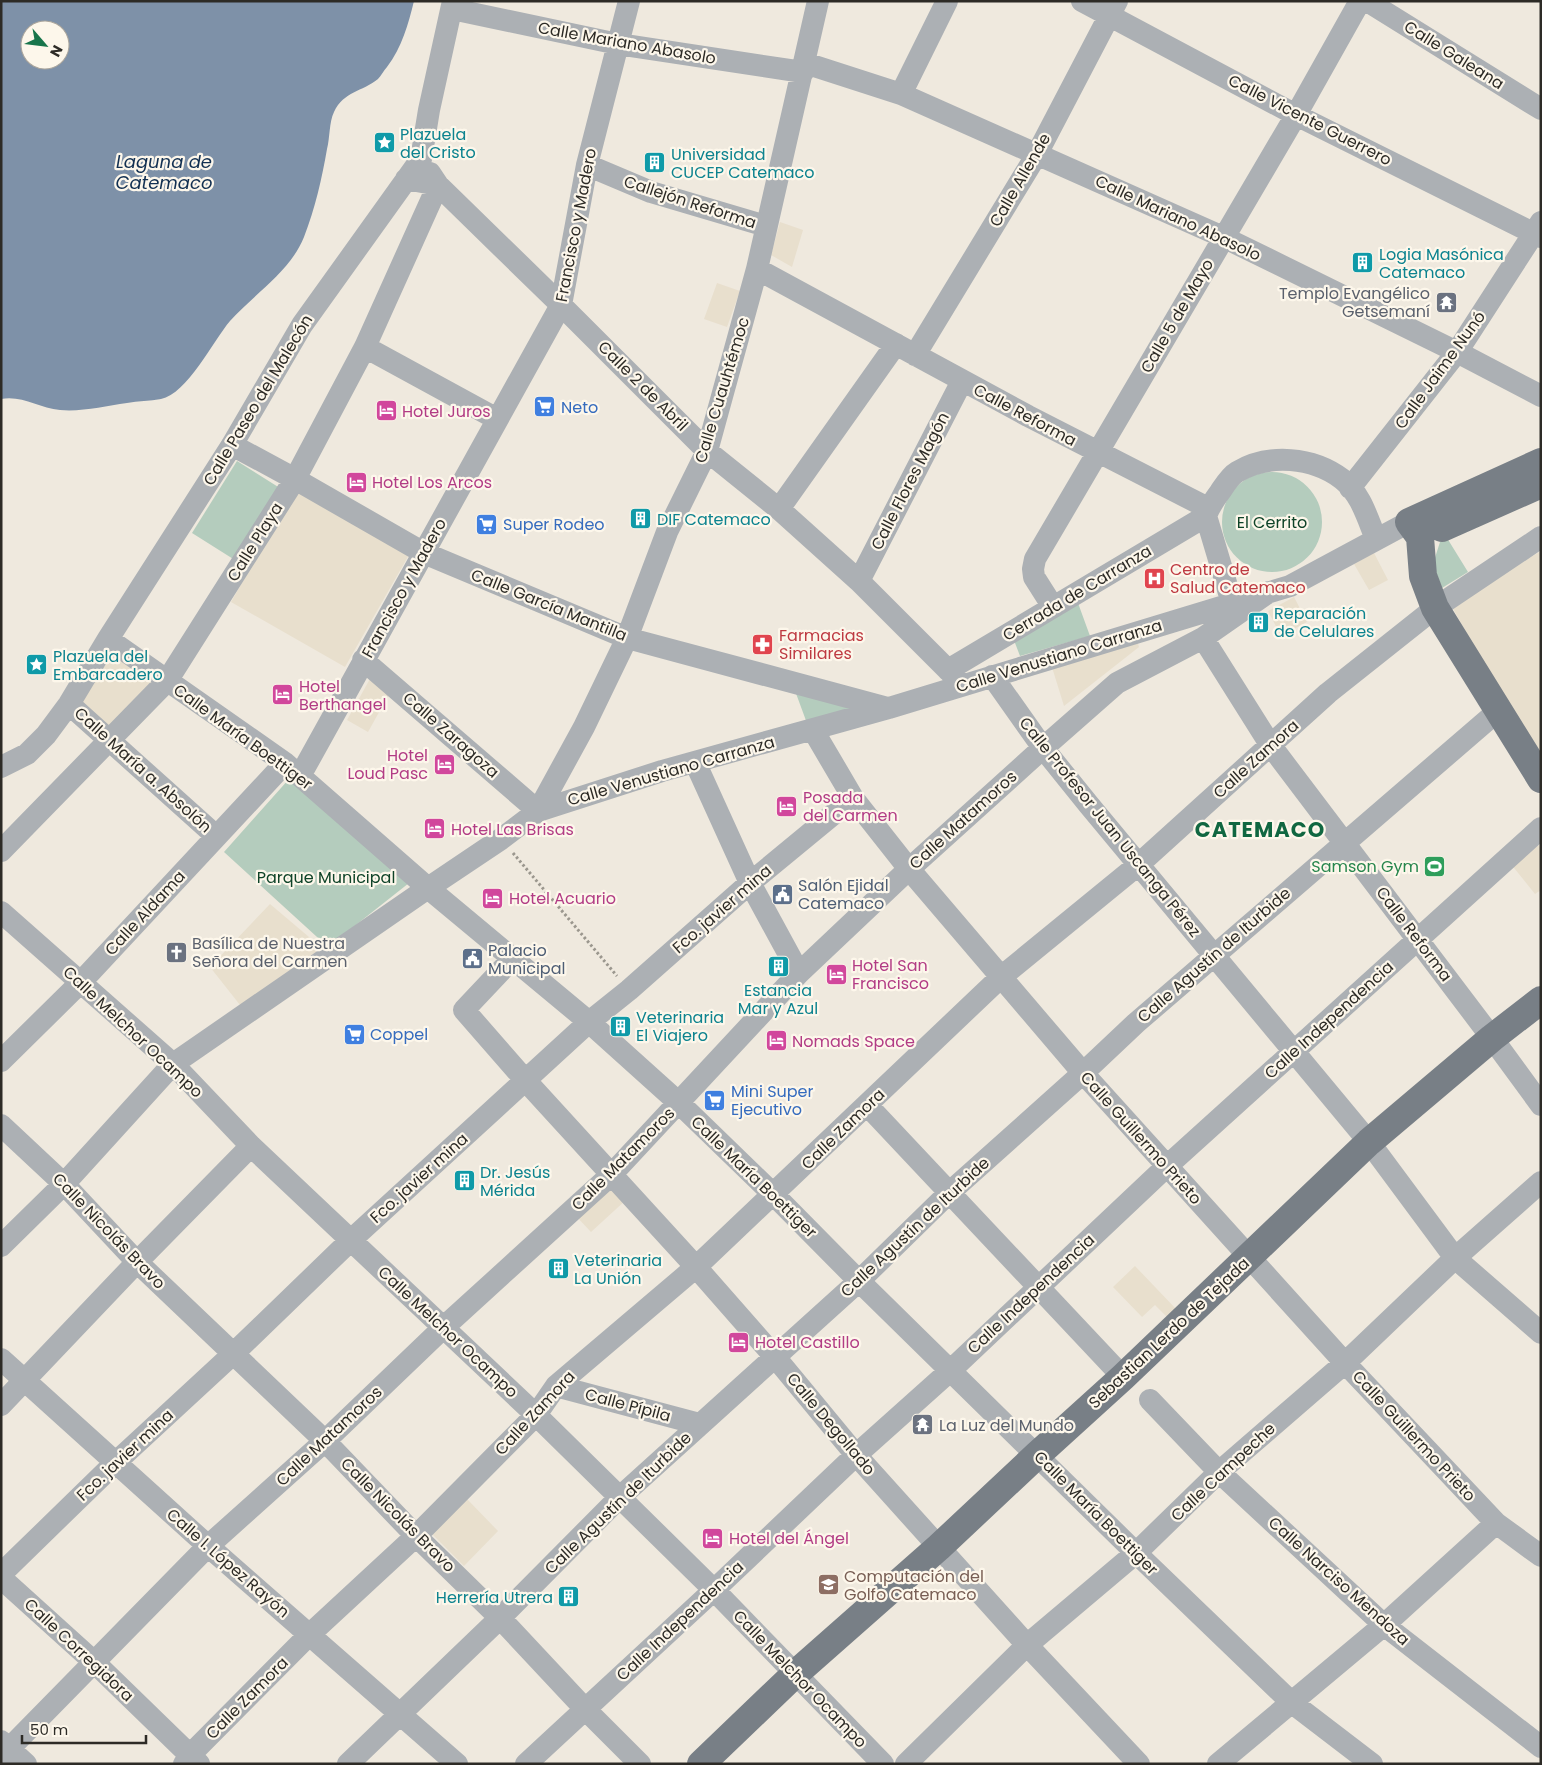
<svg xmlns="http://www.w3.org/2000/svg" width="1542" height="1765" font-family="Poppins,sans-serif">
	<rect width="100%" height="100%" fill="#efe9de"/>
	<path fill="#e8dfcd" d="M780 222 803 230 792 267 771 255Z
		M717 283 740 291 727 327 704 319Z
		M296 488 410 553 345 667 231 602Z
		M1541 551V758L1499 692 1451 605Z
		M1374 553 1388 580 1369 590 1354 564Z
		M1294 597 1307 622 1281 636 1268 611Z
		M1136 637 1139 647 1064 706 1051 664Z
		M110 649 157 681 108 732 79 705Z
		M371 677 392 689 368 732 347 720Z
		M1536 842 1541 849V890L1535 894 1510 863Z
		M270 904 322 948 244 1010 210 967Z
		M611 1182 627 1199 591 1232 575 1215Z
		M1135 1266 1177 1310 1168 1318 1155 1305 1142 1317 1113 1287Z
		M467 1499 498 1531 464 1566 432 1534Z"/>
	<path fill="#b4ccbd" d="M237 461 283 490 238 562 192 533Z
		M1222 522a50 50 0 1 1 100 0a50 50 0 1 1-100 0Z
		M1447 538 1468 572 1442 588 1433 564 1440 542Z
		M1078 603 1090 636 1020 656 1012 635Z
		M794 688 862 708 808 726Z
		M289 779 409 883 328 947 224 852Z"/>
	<path fill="#7e91a8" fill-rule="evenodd" d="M1 1H414C408 25 402 47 387 67 384 70 381 76 378 79 362 92 344 91 334 112 329 122 330 138 327 149 322 178 315 209 304 237 290 272 255 293 230 321 213 341 187 394 161 399 150 401 138 401 127 403 105 406 82 412 60 410 39 408 22 395 1 399ZM30 30H60V60H30Z"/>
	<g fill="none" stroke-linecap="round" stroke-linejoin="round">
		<path stroke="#9b978e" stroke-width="3" stroke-dasharray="2.5 2.5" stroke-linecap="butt" d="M513 853 617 976"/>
		<path stroke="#acb0b4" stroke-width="22" d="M1082 1 1296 115 1541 237
			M1367 1 1541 109
			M452 9 618 44 803 72
			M805 63 901 94 1223 237 1457 352 1541 396
			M901 94 947 1
			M587 165 651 192 766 226
			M430 173 438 185 561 305 707 451 779 509 859 581 963 685
			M757 269 1028 416 1208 508
			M365 347 497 419
			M915 355 1037 154 1117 1
			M232 445 295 479 424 553 627 638 888 708
			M1350 488 1457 352 1541 222
			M779 509 896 344
			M859 581 962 381
			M1232 603 1206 516C1209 507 1214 500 1220 492 1224 486 1230 476 1237 472 1269 453 1313 457 1342 479 1361 494 1367 517 1376 539
			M1053 607 1034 577 1033 569 1035 559 1296 115 1360 1
			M1203 638 1271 746 1492 1038 1541 1105
			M108 639 285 763 428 888 589 1022 679 1103 774 1195 859 1281 1136 1553 1291 1702 1372 1764
			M363 660 538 811 584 727 627 638 667 532 707 451 757 269 818 1
			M948 670 1206 516
			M992 676 1043 748 1089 805 1369 1142 1455 1258 1541 1333
			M69 704 216 836
			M813 730 853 798 909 869 1083 1073 1345 1363 1496 1523 1541 1556
			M695 762 750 883 799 973
			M1 767 27 754 46 735 69 704 108 639 232 445 302 325 421 159 429 110 453 1
			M300 776 561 305 587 165 629 1
			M1 851 167 681 295 479 365 347 438 185 406 179
			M1 912 173 1064 251 1146 536 1415 714 1590 883 1764
			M513 958 464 1010 526 1081 696 1267 775 1357 856 1455 1027 1645 1139 1764
			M1 1061 81 982 285 763
			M867 1105 1123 1377
			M1 1125 64 1184 137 1262 325 1441 416 1536 500 1618 586 1710 640 1764
			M1 1246 64 1184 173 1064 428 888 501 839 538 811 662 771 889 708 1290 586 1409 522
			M1 1359 208 1546 457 1764
			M556 1386 699 1424
			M1150 1400 1219 1472 1384 1625 1541 1747
			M1 1405 137 1262 251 1146
			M1 1574 115 1463 233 1354 351 1240 589 1022 629 990 750 883 853 798
			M1 1578 94 1662 199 1764
			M1 1741 26 1764
			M1 1757 208 1546 325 1441 444 1327 611 1175 799 973 909 869 1043 748 1117 683 1203 638 1269 592
			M184 1764 190 1755 309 1635 416 1536 536 1415 556 1386 696 1267 1001 977 1138 865 1328 693 1435 608 1541 537
			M348 1764 500 1618 619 1498 859 1281 950 1192 1083 1073 1136 1023 1499 710
			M526 1764 714 1590 856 1455 951 1370 1166 1167 1541 828
			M906 1764 1027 1645 1136 1553 1219 1472 1345 1363 1455 1258 1541 1182
			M1218 1764 1384 1625 1496 1523"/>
		<path stroke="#787f86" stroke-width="28" d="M1442 528 1541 484
			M1420 537 1423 576 1435 608 1541 779
			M1420 537 1409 522 1541 462
			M701 1764 795 1674 939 1547 1037 1455 1123 1377 1369 1142 1492 1038 1541 1000"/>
	</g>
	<defs>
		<symbol id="sight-square" viewBox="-11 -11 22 22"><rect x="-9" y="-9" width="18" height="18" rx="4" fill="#0f9aa8" stroke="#fdf7eb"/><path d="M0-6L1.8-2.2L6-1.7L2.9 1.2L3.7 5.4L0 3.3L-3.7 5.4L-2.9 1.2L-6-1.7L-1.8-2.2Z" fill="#fff"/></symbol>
		<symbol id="building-square" viewBox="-11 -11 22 22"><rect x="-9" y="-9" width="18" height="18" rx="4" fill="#0f9aa8" stroke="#fdf7eb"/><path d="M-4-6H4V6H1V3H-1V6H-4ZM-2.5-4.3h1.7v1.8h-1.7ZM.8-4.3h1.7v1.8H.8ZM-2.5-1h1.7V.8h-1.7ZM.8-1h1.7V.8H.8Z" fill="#fff"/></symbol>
		<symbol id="temple-square" viewBox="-11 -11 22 22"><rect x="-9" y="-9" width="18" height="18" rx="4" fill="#6b7280" stroke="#fdf7eb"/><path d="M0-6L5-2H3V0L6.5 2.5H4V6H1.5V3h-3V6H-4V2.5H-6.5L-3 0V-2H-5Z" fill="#fff"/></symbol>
		<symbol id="supermarket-square" viewBox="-11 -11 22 22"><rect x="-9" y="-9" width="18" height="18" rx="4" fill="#3f7fe0" stroke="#fdf7eb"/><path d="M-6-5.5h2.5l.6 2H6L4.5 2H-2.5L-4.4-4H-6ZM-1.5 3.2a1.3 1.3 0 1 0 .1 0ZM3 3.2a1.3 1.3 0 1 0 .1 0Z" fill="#fff"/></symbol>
		<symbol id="hotel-square" viewBox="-11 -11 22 22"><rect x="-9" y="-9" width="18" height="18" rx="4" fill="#d1479c" stroke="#fdf7eb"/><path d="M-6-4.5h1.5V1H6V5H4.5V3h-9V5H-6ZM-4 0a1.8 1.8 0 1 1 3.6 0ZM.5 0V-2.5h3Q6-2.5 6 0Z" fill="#fff"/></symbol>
		<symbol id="hospital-square" viewBox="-11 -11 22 22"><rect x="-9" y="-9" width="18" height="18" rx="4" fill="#e0444e" stroke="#fdf7eb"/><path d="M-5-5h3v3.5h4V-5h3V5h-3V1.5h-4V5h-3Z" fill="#fff"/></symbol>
		<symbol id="pharmacy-square" viewBox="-11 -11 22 22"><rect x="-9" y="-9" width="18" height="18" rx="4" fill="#e0444e" stroke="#fdf7eb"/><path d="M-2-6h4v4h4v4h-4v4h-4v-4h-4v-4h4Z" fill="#fff"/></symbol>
		<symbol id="stadium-square" viewBox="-11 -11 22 22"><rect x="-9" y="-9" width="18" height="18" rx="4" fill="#2e9e5b" stroke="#fdf7eb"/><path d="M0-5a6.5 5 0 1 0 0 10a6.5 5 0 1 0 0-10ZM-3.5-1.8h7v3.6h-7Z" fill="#fff"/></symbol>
		<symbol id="civic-square" viewBox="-11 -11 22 22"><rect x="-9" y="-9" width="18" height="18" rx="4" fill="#5c6f8a" stroke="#fdf7eb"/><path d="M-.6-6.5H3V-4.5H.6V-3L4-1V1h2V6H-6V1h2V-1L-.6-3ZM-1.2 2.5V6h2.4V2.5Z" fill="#fff"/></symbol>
		<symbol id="church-square" viewBox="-11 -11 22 22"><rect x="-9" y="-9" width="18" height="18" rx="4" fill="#6b7280" stroke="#fdf7eb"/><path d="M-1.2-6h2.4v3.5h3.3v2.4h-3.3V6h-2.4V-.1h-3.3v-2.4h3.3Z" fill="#fff"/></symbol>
		<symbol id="school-square" viewBox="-11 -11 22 22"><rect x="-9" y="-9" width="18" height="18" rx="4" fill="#8d6e63" stroke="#fdf7eb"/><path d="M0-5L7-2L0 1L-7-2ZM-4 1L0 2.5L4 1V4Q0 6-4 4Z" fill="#fff"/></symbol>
	</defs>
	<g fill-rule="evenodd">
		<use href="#sight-square" x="372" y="130" width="25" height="25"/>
		<use href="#building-square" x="642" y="150" width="25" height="25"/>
		<use href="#building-square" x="1350" y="250" width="25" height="25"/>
		<use href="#temple-square" x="1434" y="290" width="25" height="25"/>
		<use href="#supermarket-square" x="532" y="394" width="25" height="25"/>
		<use href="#hotel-square" x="374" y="398" width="25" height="25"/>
		<use href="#hotel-square" x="344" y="470" width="25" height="25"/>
		<use href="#building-square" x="628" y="506" width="25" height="25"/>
		<use href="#supermarket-square" x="474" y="512" width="25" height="25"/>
		<use href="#hospital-square" x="1142" y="566" width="25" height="25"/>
		<use href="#building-square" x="1246" y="610" width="25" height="25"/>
		<use href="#pharmacy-square" x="750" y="632" width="25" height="25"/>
		<use href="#sight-square" x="24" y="652" width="25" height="25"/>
		<use href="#hotel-square" x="270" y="682" width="25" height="25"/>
		<use href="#hotel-square" x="432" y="752" width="25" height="25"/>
		<use href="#hotel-square" x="774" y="794" width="25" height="25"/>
		<use href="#hotel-square" x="422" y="816" width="25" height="25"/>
		<use href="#stadium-square" x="1422" y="854" width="25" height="25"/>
		<use href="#civic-square" x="770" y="882" width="25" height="25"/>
		<use href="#hotel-square" x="480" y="886" width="25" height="25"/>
		<use href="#church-square" x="164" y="940" width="25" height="25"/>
		<use href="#civic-square" x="460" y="946" width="25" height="25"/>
		<use href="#building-square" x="766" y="954" width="25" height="25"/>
		<use href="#hotel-square" x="824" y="962" width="25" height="25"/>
		<use href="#building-square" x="608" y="1014" width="25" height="25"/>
		<use href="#supermarket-square" x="342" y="1022" width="25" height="25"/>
		<use href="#hotel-square" x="764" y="1028" width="25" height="25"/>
		<use href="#supermarket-square" x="702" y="1088" width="25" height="25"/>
		<use href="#building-square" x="452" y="1168" width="25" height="25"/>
		<use href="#building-square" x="546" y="1256" width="25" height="25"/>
		<use href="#hotel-square" x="726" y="1330" width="25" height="25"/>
		<use href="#temple-square" x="910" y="1412" width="25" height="25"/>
		<use href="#hotel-square" x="700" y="1526" width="25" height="25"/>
		<use href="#school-square" x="816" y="1572" width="25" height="25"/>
		<use href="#building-square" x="556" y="1584" width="25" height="25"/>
	</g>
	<g text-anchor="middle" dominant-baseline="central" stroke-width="4.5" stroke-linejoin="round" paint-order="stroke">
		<g font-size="16" fill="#2d2b26" stroke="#fdf7eb">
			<text transform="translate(627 43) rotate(10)">Calle Mariano Abasolo</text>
			<text transform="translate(1454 55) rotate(32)">Calle Galeana</text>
			<text transform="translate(1310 120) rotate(27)">Calle Vicente Guerrero</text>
			<text transform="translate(1020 180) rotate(-60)">Calle Allende</text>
			<text transform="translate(690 202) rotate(18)">Callejón Reforma</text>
			<text transform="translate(1178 218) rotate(25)">Calle Mariano Abasolo</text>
			<text transform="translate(576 225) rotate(-79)">Francisco y Madero</text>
			<text transform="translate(1177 316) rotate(-60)">Calle 5 de Mayo</text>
			<text transform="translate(1440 370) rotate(-54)">Calle Jaime Nunó</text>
			<text transform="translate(643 386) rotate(45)">Calle 2 de Abril</text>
			<text transform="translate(722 390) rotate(-73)">Calle Cuauhtémoc</text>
			<text transform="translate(258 400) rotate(-59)">Calle Paseo del Malecón</text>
			<text transform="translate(1025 415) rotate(28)">Calle Reforma</text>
			<text transform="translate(910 481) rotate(-63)">Calle Flores Magón</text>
			<text transform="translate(255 542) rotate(-58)">Calle Playa</text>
			<text transform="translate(404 588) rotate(-61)">Francisco y Madero</text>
			<text transform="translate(1077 593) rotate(-31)">Cerrada de Carranza</text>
			<text transform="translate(549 605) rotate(22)">Calle García Mantilla</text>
			<text transform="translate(1059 656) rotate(-17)">Calle Venustiano Carranza</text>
			<text transform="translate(451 735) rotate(41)">Calle Zaragoza</text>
			<text transform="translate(243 737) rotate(36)">Calle María Boettiger</text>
			<text transform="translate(1256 759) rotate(-42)">Calle Zamora</text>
			<text transform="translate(143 770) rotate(42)">Calle María a. Absolón</text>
			<text transform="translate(671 771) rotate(-16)">Calle Venustiano Carranza</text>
			<text transform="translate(963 820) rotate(-42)">Calle Matamoros</text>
			<text transform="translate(1110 827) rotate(51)">Calle Profesor Juan Uscanga Pérez</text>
			<text transform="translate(722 909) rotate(-41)">Fco. javier mina</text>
			<text transform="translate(145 913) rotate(-47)">Calle Aldama</text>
			<text transform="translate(1414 934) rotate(53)">Calle Reforma</text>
			<text transform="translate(1214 955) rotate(-41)">Calle Agustín de Iturbide</text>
			<text transform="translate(1329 1020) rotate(-42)">Calle Independencia</text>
			<text transform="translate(133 1032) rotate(43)">Calle Melchor Ocampo</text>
			<text transform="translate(843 1129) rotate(-44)">Calle Zamora</text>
			<text transform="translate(1141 1138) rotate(48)">Calle Guillermo Prieto</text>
			<text transform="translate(623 1159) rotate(-45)">Calle Matamoros</text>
			<text transform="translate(754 1177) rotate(44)">Calle María Boettiger</text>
			<text transform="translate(419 1178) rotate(-42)">Fco. javier mina</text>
			<text transform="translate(915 1227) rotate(-43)">Calle Agustín de Iturbide</text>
			<text transform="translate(109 1231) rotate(46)">Calle Nicolás Bravo</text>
			<text transform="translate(1031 1294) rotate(-43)">Calle Independencia</text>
			<text transform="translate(448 1332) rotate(43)">Calle Melchor Ocampo</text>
			<text transform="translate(1169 1333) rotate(-43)">Sebastian Lerdo de Tejada</text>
			<text transform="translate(628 1405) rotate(15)">Calle Pípila</text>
			<text transform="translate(535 1413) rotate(-47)">Calle Zamora</text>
			<text transform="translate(831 1424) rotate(50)">Calle Degollado</text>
			<text transform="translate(329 1436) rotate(-43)">Calle Matamoros</text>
			<text transform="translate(1414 1436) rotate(47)">Calle Guillermo Prieto</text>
			<text transform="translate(125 1455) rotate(-43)">Fco. javier mina</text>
			<text transform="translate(1223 1472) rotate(-43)">Calle Campeche</text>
			<text transform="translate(618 1503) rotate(-44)">Calle Agustín de Iturbide</text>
			<text transform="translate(1096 1513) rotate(45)">Calle María Boettiger</text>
			<text transform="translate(398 1515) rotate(45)">Calle Nicolás Bravo</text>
			<text transform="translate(228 1563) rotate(41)">Calle I. López Rayón</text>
			<text transform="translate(1339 1581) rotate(42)">Calle Narciso Mendoza</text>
			<text transform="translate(680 1621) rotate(-43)">Calle Independencia</text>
			<text transform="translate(79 1650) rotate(43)">Calle Corregidora</text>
			<text transform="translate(800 1679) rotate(46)">Calle Melchor Ocampo</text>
			<text transform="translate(247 1698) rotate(-45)">Calle Zamora</text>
		</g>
		<g font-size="16" fill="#0d838f" stroke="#fdf7eb" text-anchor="start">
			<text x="400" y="134">Plazuela<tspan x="400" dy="18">del Cristo</tspan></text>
			<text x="671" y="154">Universidad<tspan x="671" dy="18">CUCEP Catemaco</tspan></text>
			<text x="1379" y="254">Logia Masónica<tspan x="1379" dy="18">Catemaco</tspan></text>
			<text x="657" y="519">DIF Catemaco</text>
			<text x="1274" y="613">Reparación<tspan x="1274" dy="18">de Celulares</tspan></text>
			<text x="53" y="656">Plazuela del<tspan x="53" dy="18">Embarcadero</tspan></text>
			<text x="778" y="990" text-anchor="middle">Estancia<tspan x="778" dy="18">Mar y Azul</tspan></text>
			<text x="636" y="1017">Veterinaria<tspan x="636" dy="18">El Viajero</tspan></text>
			<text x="480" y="1172">Dr. Jesús<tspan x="480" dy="18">Mérida</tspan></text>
			<text x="574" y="1260">Veterinaria<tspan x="574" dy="18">La Unión</tspan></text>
			<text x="553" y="1597" text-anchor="end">Herrería Utrera</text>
		</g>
		<g font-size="16" fill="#5b616d" stroke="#fdf7eb" text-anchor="start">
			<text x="1430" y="293" text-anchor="end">Templo Evangélico<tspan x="1430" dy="18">Getsemaní</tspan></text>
			<text x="192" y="943">Basílica de Nuestra<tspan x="192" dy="18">Señora del Carmen</tspan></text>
			<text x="939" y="1425">La Luz del Mundo</text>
		</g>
		<g font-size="16" fill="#366cbe" stroke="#fdf7eb" text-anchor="start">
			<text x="561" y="407">Neto</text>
			<text x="503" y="524">Super Rodeo</text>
			<text x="370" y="1034">Coppel</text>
			<text x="731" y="1091">Mini Super<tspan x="731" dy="18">Ejecutivo</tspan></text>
		</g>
		<g font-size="16" fill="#b23c85" stroke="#fdf7eb" text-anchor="start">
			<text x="402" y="411">Hotel Juros</text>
			<text x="372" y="482">Hotel Los Arcos</text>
			<text x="299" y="686">Hotel<tspan x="299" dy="18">Berthangel</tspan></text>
			<text x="428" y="755" text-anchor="end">Hotel<tspan x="428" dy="18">Loud Pasc</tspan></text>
			<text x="803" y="797">Posada<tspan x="803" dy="18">del Carmen</tspan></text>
			<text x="451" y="829">Hotel Las Brisas</text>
			<text x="509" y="898">Hotel Acuario</text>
			<text x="852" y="965">Hotel San<tspan x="852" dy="18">Francisco</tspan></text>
			<text x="792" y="1041">Nomads Space</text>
			<text x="755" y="1342">Hotel Castillo</text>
			<text x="729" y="1538">Hotel del Ángel</text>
		</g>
		<g font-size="16" fill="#0e4328" stroke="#fdf7eb">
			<text x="1272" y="522">El Cerrito</text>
			<text x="326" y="877">Parque Municipal</text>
		</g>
		<g font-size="16" fill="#be3a42" stroke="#fdf7eb" text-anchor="start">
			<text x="1170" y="569">Centro de<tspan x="1170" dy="18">Salud Catemaco</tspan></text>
			<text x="779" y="635">Farmacias<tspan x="779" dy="18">Similares</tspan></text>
		</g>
		<g font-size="16" fill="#27864d" stroke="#fdf7eb" text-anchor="end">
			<text x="1419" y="866">Samson Gym</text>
		</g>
		<g font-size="16" fill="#4e5e75" stroke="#fdf7eb" text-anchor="start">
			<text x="798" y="885">Salón Ejidal<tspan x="798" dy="18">Catemaco</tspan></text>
			<text x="488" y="950">Palacio<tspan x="488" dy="18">Municipal</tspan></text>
		</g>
		<g font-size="16" fill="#785e54" stroke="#fdf7eb" text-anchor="start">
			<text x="844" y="1576">Computación del<tspan x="844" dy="18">Golfo Catemaco</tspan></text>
		</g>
		<g font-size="18" font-style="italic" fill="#123052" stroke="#fdf7eb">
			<text x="164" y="161">Laguna de<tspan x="164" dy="21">Catemaco</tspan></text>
		</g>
		<g font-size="21" font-weight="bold" letter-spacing="1" fill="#116741" stroke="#fdf7eb">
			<text x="1260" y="829">CATEMACO</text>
		</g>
	</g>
	<rect width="1542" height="1765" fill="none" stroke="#2d2b26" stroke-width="5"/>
	<g transform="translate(45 45) rotate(118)"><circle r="24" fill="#fdf7eb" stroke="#aaa59c"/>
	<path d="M0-4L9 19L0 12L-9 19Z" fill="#18754b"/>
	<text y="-8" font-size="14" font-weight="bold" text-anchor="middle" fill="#2d2b26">N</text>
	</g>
	<path d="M22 1735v8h124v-8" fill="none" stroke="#2d2b26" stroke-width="2.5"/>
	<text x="30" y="1735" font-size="15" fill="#2d2b26" stroke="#fdf7eb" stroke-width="4" paint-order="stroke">50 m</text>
</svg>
